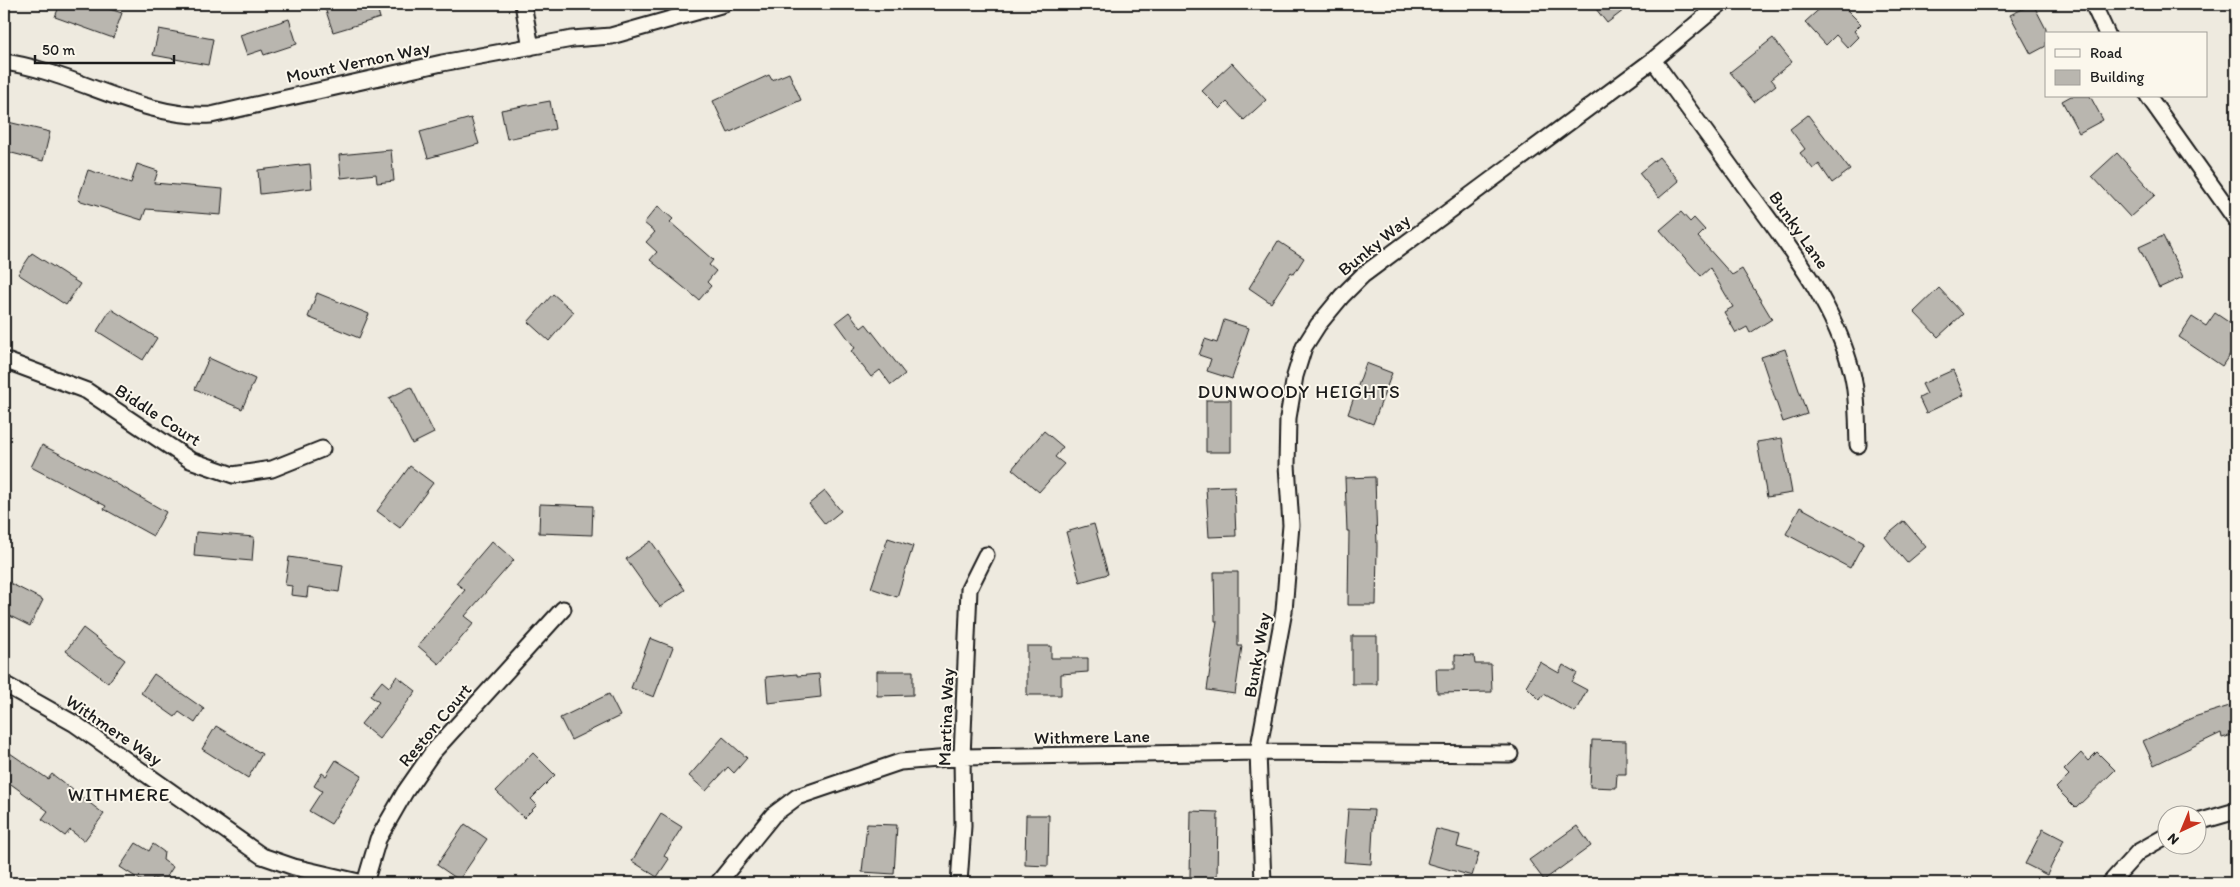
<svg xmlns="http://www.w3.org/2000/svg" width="2240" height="887" font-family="Itim,sans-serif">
	<rect width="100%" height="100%" fill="#eeeadf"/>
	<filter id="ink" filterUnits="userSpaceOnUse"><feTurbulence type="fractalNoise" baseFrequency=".02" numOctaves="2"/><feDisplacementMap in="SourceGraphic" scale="10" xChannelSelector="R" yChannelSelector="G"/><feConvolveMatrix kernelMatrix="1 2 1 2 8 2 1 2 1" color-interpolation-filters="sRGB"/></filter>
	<g filter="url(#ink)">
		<path fill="#b9b6af" stroke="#1c1c1c" d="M60 4H94L122 13 113 38 55 17Z
			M340 4H376L380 18 333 32 325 8Z
			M1592 4H1632L1607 23Z
			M1825 4H1841L1861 24 1854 31 1859 37 1848 48 1836 35 1826 45 1805 22Z
			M2033 4 2046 29V46L2031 54 2010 15Z
			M289 19 297 44 264 55 262 50 247 55 240 35Z
			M159 29 213 39 208 65 153 55Z
			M1773 38 1792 62 1771 79 1776 85 1754 102 1730 72Z
			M1232 63 1266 100 1244 120 1227 102 1220 109 1202 91Z
			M789 73 801 100 728 133 713 101 769 75 772 80Z
			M2071 96H2090L2103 120 2079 133 2062 101Z
			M550 101 555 129 507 139 501 110Z
			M1808 115 1850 170 1832 183 1819 164 1813 169 1800 153 1805 149 1790 129Z
			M471 118 479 144 428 158 420 132Z
			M4 121 50 132 43 161 4 151Z
			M391 150 394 181 377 183 376 174 341 178 339 155Z
			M2117 153 2155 195 2130 217 2092 176Z
			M1659 157 1679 181 1659 198 1639 173Z
			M137 164 158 171 154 183 223 189 221 215 146 209 142 220 78 200 88 170 131 183Z
			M310 164 312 188 260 194 258 170Z
			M658 206 673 219 670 222 713 260 709 265 716 271 707 282 711 286 699 300 650 260 657 252 646 242 655 232 644 223Z
			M1681 212 1690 222 1694 218 1705 230 1698 237 1732 275 1742 269 1772 319 1750 333 1747 327 1736 333 1724 312 1733 307 1710 268 1701 276 1660 230Z
			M2163 236 2183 277 2159 288 2139 247Z
			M1278 241 1304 258 1294 274 1291 272 1271 303 1249 288Z
			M32 253 80 284 66 305 18 274Z
			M1939 288 1963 314 1938 337 1914 312Z
			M317 293 369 314 359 338 308 317Z
			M553 294 574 312 549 341 528 322Z
			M111 309 157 338 143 360 97 331Z
			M849 312 861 328 866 324 905 374 891 385 880 370 871 377 851 351 855 348 836 322Z
			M2215 313 2236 327V345L2222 366 2179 337 2192 317 2206 326Z
			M1224 320 1249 328 1232 379 1207 371 1211 359 1199 355 1205 339 1217 343Z
			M1785 349 1807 414 1783 422 1761 357Z
			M209 358 255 379 242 409 195 389Z
			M1366 363 1392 373 1373 424 1348 414Z
			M1953 370 1964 395 1926 413 1919 398 1927 394 1922 384Z
			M411 387 434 433 412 444 389 398Z
			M1206 400H1231V452H1206Z
			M1044 431 1063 447 1055 457 1064 464 1039 492 1012 469Z
			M1782 438 1792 493 1767 497 1757 442Z
			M42 445 103 476 166 512 153 536 104 509 106 506 31 467Z
			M410 466 433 483 400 528 377 511Z
			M1375 477 1377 546 1376 605H1348L1349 531H1347L1345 478Z
			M1234 486 1236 536 1209 537 1206 487Z
			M825 491 841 511 825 524 809 504Z
			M540 504 593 506 592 535 539 533Z
			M1800 507 1864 542 1850 568 1786 534Z
			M1904 521 1926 547 1907 563 1885 537Z
			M1094 524 1108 574 1080 582 1066 532Z
			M196 532 254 537 252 561 194 556Z
			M888 538 913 546 897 597 871 588Z
			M492 541 514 560 465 616 474 623 439 664 418 646 465 590 456 583Z
			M651 541 685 590 660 607 626 559Z
			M289 557 343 565 339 592 308 587 307 597 291 595 292 586 285 585Z
			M1214 572H1238V646H1242L1235 694 1207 690 1217 621H1215Z
			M4 580 43 600 30 626 4 613Z
			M83 628 125 660 108 683 66 651Z
			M1352 636H1377V684H1352Z
			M650 638 673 647 654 697 631 688Z
			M1027 646H1051V658H1088V672L1061 674V695H1027Z
			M1455 655 1474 656 1475 664H1491L1492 692 1437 693 1436 669H1455Z
			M1540 662 1559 673 1563 665 1577 673 1572 682 1587 690 1575 712 1544 694 1540 700 1526 686Z
			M877 671H913V695L877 696Z
			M154 674 204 709 195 723 179 712 175 717 141 693Z
			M797 674V676L819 674 821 697 768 703 766 677Z
			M397 676 416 691 379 739 361 724 379 702 370 696 382 681 389 687Z
			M609 694 620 716 571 740 560 718Z
			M2236 704V734L2222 738 2221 733 2154 765 2143 741 2194 717Z
			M216 726 262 754 248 778 202 749Z
			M723 737 747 758 734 773 728 767 706 791 689 776Z
			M1592 740 1626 741V774H1617L1616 788 1590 787Z
			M4 749 48 779 52 774 104 814 84 841 70 830 65 836 42 819 48 811 4 779Z
			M2097 752 2115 770 2076 808 2056 788 2069 775 2064 770 2081 753 2088 761Z
			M533 753 555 775 531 799 537 805 524 818 496 791Z
			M336 760 362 776 331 824 309 811 322 791 314 786 322 773 326 776Z
			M1348 809 1374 810 1371 864 1344 862Z
			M1191 811 1218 812 1217 878H1190Z
			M661 814 682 827 664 856 669 859 657 877 632 861Z
			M1026 815H1049L1048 866 1025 865Z
			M465 824 487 839 459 880 437 865Z
			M867 824 897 825 894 874 862 872Z
			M1577 826 1591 846 1544 880 1529 860Z
			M1436 829 1460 835 1457 847 1479 853 1472 876 1427 863Z
			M2043 829 2064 840 2047 875 2025 864Z
			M136 843 149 851 153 844 164 852 163 860 173 867 164 881 153 878 149 883H145L120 867Z"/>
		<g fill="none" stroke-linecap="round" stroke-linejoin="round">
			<defs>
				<path id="street" d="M523 4 531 47
					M2093 4 2107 34
					M1653 60C1685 104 1717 148 1749 192 1790 248 1835 305 1852 373 1858 397 1857 422 1858 445
					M4 62C73 71 141 119 211 115L442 63 572 39 611 36 724 4
					M2148 96 2236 220
					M4 360 87 391 190 460 233 475 272 469 322 449
					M4 684 75 724 262 856 294 867 363 883
					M2198 822 2236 811
					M365 883 378 839 405 792 432 753 563 609
					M718 883 773 815 797 797 900 762 962 757 1258 752 1510 754
					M959 883 963 826 962 757 969 589 986 555
					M1263 883 1258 752 1284 611 1291 525 1287 465 1288 418 1295 376 1304 347 1318 325 1342 296 1363 275 1653 60 1720 4
					M2110 883 2138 852 2168 835"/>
			</defs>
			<use href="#street" stroke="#1c1c1c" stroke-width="19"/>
			<use href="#street" stroke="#fbf7ec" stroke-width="15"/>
		</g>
	</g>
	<g text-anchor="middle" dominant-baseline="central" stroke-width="4" stroke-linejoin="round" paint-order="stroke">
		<g font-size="18" fill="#1c1c1c" stroke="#fbf7ec">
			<text transform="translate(358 62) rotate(-12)">Mount Vernon Way</text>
			<text transform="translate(1799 230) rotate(55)">Bunky Lane</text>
			<text transform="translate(1374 245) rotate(-39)">Bunky Way</text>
			<text transform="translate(158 415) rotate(33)">Biddle Court</text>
			<text transform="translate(1257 655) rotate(-80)">Bunky Way</text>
			<text transform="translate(946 717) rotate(-88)">Martina Way</text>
			<text transform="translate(435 725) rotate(-50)">Reston Court</text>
			<text transform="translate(114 730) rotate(34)">Withmere Way</text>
			<text transform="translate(1092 737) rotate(-1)">Withmere Lane</text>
		</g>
		<g font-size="19" letter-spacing="1" fill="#1c1c1c" stroke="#fbf7ec">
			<text x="1299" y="391">DUNWOODY HEIGHTS</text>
			<text x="119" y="794">WITHMERE</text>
		</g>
	</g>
	<rect width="2240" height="887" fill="none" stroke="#fbf7ec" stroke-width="20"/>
	<rect x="10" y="10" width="2220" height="867" fill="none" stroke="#1c1c1c" stroke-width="2" filter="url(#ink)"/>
	<rect x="2045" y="32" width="162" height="65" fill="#fbf7ec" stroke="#a29f99"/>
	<rect x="2055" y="49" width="25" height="8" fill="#fbf7ec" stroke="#a29f99"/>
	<text x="2090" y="58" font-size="15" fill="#1c1c1c">Road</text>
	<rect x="2055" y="70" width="25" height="15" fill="#b9b6af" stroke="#a29f99"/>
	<text x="2090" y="82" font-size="15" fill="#1c1c1c">Building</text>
	<g transform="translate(2182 830) rotate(224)"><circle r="24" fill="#fbf7ec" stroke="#a29f99"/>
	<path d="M0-4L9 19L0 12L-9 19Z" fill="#c8321e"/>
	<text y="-8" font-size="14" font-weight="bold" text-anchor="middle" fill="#1c1c1c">N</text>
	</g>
	<path d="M35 55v8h139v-8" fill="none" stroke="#1c1c1c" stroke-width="2.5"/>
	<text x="42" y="55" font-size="15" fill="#1c1c1c" stroke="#fbf7ec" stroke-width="4" paint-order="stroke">50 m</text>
</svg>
